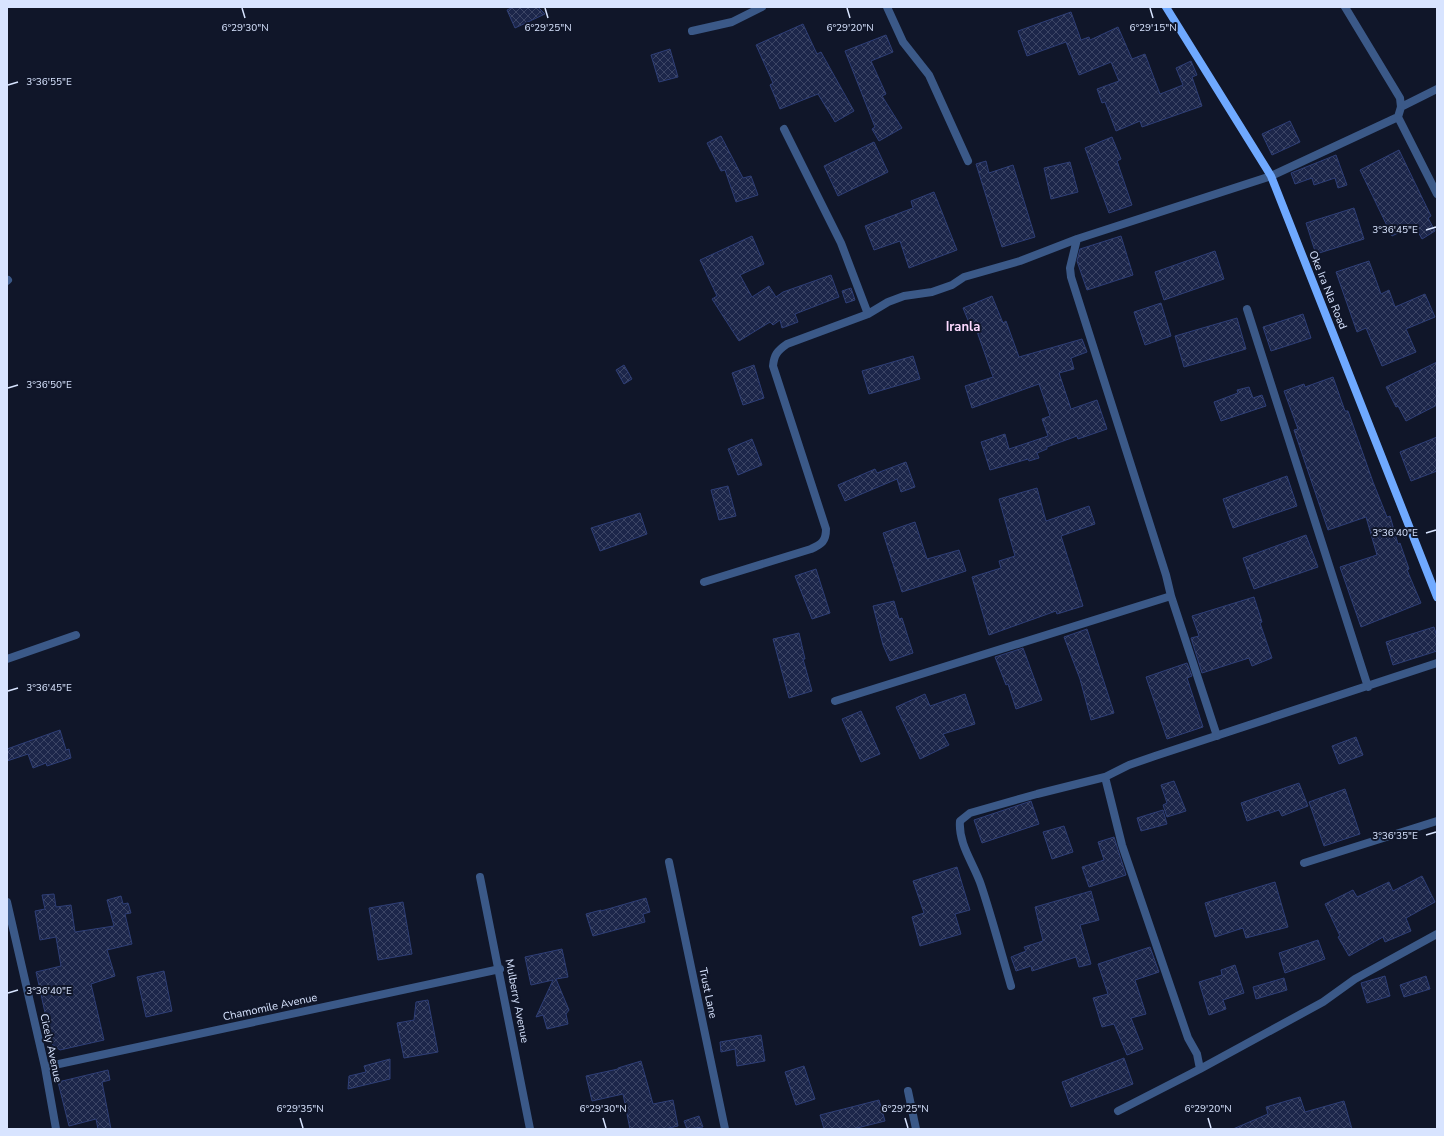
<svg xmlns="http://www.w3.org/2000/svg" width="1444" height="1136" font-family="'Nunito Sans',sans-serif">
	<defs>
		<pattern id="building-cross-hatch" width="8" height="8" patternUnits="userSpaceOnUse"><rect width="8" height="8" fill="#1c264a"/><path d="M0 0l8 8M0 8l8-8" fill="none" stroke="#3c4565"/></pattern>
	</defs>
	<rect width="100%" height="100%" fill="#101629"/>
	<path fill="url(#building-cross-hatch)" stroke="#2e3e76" d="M513 7H538L545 14 515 28 507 10Z
		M1071 12 1081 40 1089 37 1090 40 1118 27 1132 59 1145 54 1160 94 1183 85 1176 68 1191 61 1197 75 1192 77 1202 106 1142 127 1140 121 1116 131 1105 102 1102 103 1097 89 1119 81 1111 62 1079 75 1066 42 1027 56 1018 31Z
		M803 24 817 54 821 52 854 111 835 122 818 94 780 109 770 85 773 83 756 45Z
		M886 35 893 52 871 61 886 94 882 96 902 128 879 141 872 129 875 127 845 51Z
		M670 49 678 77 659 82 651 55Z
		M1290 121 1300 142 1272 155 1262 134Z
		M721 136 743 178 751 176 758 195 736 202 725 170 721 171 707 143Z
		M1112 137 1121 159 1117 161 1132 205 1109 213 1085 148Z
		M874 142 888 172 838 196 824 166Z
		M1399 150 1431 216 1428 218 1435 231 1422 239 1414 225 1392 236 1360 170Z
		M1336 155 1347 185 1338 188 1335 178 1314 185 1312 178 1295 184 1291 173Z
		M986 161 989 173 1013 165 1035 237 1002 247 976 164Z
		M1070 162 1078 192 1051 199 1044 168Z
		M934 192 957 250 909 268 900 241 874 250 865 226 913 208 911 201Z
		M1354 208 1364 239 1316 254 1306 223Z
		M752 236 764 264 740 275 752 297 769 286 776 297 783 292 831 275 839 297 795 314 798 322 782 328 780 320 773 325 770 322 739 341 712 299 717 296 700 260Z
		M1121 236 1133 275 1087 290 1077 261 1080 249Z
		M1215 251 1224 279 1164 300 1155 272Z
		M1369 261 1381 294 1389 290 1395 307 1425 294 1435 317 1406 329 1416 352 1382 366 1366 328 1357 332 1336 272Z
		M851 288 855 300 846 303 842 291Z
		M992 296 1003 323 1006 321 1019 357 1082 339 1087 352 1071 358 1074 369 1059 373 1071 409 1097 400 1107 429 1078 439 1077 436 1047 447V449L1037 453 1039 458 1029 461 1028 459 990 470 981 442 1005 434 1009 449 1048 436 1042 419 1050 416 1039 384 972 408 965 386 993 377 974 323 970 325 963 308Z
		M1161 303 1171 336 1145 345 1134 312Z
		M1303 314 1311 338 1271 351 1263 327Z
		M1237 318 1246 349 1184 367 1175 336Z
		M913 356 920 379 869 394 862 371Z
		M1437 362V405L1406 421 1398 406 1396 407 1386 387Z
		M624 365 632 379 624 384 616 370Z
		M754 365 764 398 743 405 732 373Z
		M1333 377 1345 411H1348L1373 482 1387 517 1390 516 1398 544 1400 543 1409 569 1407 570 1421 603 1361 627 1340 567 1377 555 1366 517 1328 530 1294 430 1298 429 1284 391 1304 384 1305 387Z
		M1249 387 1253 398 1262 395 1266 406 1221 421 1214 402 1238 393 1237 390Z
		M1437 437V471L1411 481 1400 452Z
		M752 439 762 465 738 475 728 449Z
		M906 462 915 487 901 492 897 479 845 501 838 485 875 469 877 473Z
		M1287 476 1297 506 1233 528 1223 499Z
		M728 486 736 516 719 520 711 490Z
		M1037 488 1046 521 1089 506 1095 524 1061 536 1083 606 1057 614 1056 611 989 635 972 577 1001 568 999 561 1015 556 999 499Z
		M640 513 647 534 600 551 591 528Z
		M915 522 927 559 959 550 966 571 902 592 883 533Z
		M1306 535 1318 567 1254 589 1243 558Z
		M816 569 830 613 812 619 795 576Z
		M1254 597 1262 622 1260 623 1272 658 1252 666 1249 658 1202 673 1191 638 1199 636 1192 616Z
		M894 601 899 619 902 618 913 653 890 661 883 645 873 606Z
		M1434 627 1437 637V651L1393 665 1386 642Z
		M1087 629 1114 713 1091 720 1080 679 1064 637Z
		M799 633 805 659H803L812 691 789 698 773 639Z
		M1023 648 1042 700 1016 709 1008 684 1006 685 995 657Z
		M1187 663 1192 676 1187 678 1203 727 1167 739 1146 677Z
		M925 694 930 706 965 694 975 724 943 734 949 745 920 759 896 707Z
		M861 711 880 754 861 762 842 719Z
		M60 730 66 750 69 749 71 758 47 766 46 763 33 768 28 754 7 761V749Z
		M1356 737 1363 755 1339 764 1332 746Z
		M1174 781 1186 811 1167 817 1163 805 1167 803 1161 785Z
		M1299 783 1308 806 1282 816 1279 810 1247 821 1241 803Z
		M1345 789 1360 834 1324 846 1309 802Z
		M1031 801 1039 824 982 843 974 820Z
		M1163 810 1167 824 1141 831 1137 818Z
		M1064 826 1073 852 1052 859 1043 832Z
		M1114 837 1126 875 1089 887 1082 867 1104 860 1098 842Z
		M957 867 970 910 955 914 961 934 920 946 912 917 924 913 913 881Z
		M1422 876 1435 902 1406 918 1411 931 1385 942 1383 937 1349 956 1338 937 1340 936 1325 904 1353 890 1357 897 1389 882 1393 891Z
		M1275 882 1288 927 1246 938 1243 928 1215 937 1205 903Z
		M1091 891 1099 920 1080 925 1091 964 1079 967 1076 957 1032 971 1031 966 1016 971 1011 957 1026 951 1024 947 1043 941 1035 907Z
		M54 894 56 907 71 905 75 932 114 926 107 900 121 896 123 904 128 903 131 913 125 914 132 944 107 950 115 976 91 984 104 1040 60 1050 52 1044 36 972 61 966 56 937 40 940 35 911 45 909 42 895Z
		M646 898 650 912 643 914 645 922 593 936 586 914 601 910V911Z
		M403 902 412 954 378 960 369 908Z
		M1318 940 1325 959 1285 973 1279 953Z
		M1150 947 1159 972 1135 980 1146 1014 1131 1018 1143 1049 1127 1055 1114 1024 1102 1027 1093 998 1108 994 1098 964Z
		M562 949 568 977 556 979 569 1010 566 1014 568 1024 547 1029 543 1015 536 1017 553 980 531 985 525 957Z
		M1235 965 1244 993 1223 1000 1226 1009 1209 1015 1199 982 1222 975 1221 970Z
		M164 971 172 1011 146 1017 137 977Z
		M1385 976 1390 996 1367 1003 1361 983Z
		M1426 976 1430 989 1404 997 1400 985Z
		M1284 978 1287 990 1256 999 1253 987Z
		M428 1000 438 1052 404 1058 397 1023 414 1020 416 1002Z
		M761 1035 765 1061 737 1066 735 1049 721 1052 720 1042Z
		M1124 1058 1133 1084 1071 1107 1062 1082Z
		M390 1059V1079L348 1089 349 1076 366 1072 364 1066Z
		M641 1061 653 1104 673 1100 678 1126 665 1129H630L623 1094 592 1101 586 1076 618 1069V1068Z
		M804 1066 815 1099 796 1105 785 1072Z
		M108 1070 110 1080 102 1082 111 1129H98L96 1119 69 1126 58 1082Z
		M1300 1097 1305 1112 1344 1101 1352 1129H1233L1268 1114 1266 1107Z
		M879 1100 885 1121 853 1129H824L820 1115Z
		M699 1116 703 1127 687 1129 684 1121Z"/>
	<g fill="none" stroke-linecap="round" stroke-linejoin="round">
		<path stroke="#3b5988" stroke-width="8" d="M887 7 903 42 929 75 968 161
			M692 31 732 22 762 7
			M1401 107 1437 89
			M1398 117 1437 194
			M784 129 841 243 868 314
			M1077 239 1070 268 1071 277 1166 575 1171 596
			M7 281 8 280
			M1247 309 1368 687
			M704 582 811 549C822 544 826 541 826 529L773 366C774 355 777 351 787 344L868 314 888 302 904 296 932 292 952 285 964 277 1020 261 1077 239 1271 176 1398 117 1401 107 1400 98 1345 7
			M7 659 76 635
			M835 701 1171 596 1217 736
			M669 862 725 1129
			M1304 863 1437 821
			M480 877 530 1129
			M7 902 45 1067 56 1129
			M1011 986C1001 952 992 918 981 885 974 864 958 844 960 821L970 813 1037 794 1105 777
			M45 1067 500 969
			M1200 1069 1323 1002 1355 979 1437 934
			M908 1091 916 1129
			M1118 1111 1200 1069 1197 1054 1188 1038 1122 845 1105 777 1129 765 1155 756 1437 663"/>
		<path stroke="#6fa9ff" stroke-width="8" d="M1166 7 1271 176 1437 597"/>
	</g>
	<path fill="none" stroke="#d8e4ff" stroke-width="1.5" d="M242 8 245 18M545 8 548 18M847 8 850 18M1150 8 1153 18M8 85 18 82M1426 230 1436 227M8 388 18 385M1426 533 1436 530M8 691 18 688M1426 835 1436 832M8 993 18 990M300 1118 303 1128M603 1118 606 1128M905 1118 908 1128M1208 1118 1211 1128"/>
	<g text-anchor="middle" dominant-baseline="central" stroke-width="4" stroke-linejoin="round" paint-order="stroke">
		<g font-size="11" fill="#d8e4ff" stroke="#101629">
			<text transform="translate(1328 290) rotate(68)">Oke Ira Nla Road</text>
			<text transform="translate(708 993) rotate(78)">Trust Lane</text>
			<text transform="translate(517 1001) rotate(79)">Mulberry Avenue</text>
			<text transform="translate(270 1007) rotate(-12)">Chamomile Avenue</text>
			<text transform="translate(51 1048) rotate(78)">Cicely Avenue</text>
		</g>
		<g font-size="13" font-weight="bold" fill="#fddaff" stroke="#101629">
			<text x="963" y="327">Iranla</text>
		</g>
	</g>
	<g font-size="10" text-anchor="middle" fill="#d8e4ff" stroke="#101629" stroke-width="4" stroke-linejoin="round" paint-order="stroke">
		<text x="245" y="31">6°29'30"N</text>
		<text x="548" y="31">6°29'25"N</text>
		<text x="850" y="31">6°29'20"N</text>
		<text x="1153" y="31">6°29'15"N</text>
		<text x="49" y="85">3°36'55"E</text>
		<text x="1395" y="233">3°36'45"E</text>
		<text x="49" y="388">3°36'50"E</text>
		<text x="1395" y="536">3°36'40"E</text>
		<text x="49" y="691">3°36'45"E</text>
		<text x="1395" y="839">3°36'35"E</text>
		<text x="49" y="994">3°36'40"E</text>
		<text x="300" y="1112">6°29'35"N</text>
		<text x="603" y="1112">6°29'30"N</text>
		<text x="905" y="1112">6°29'25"N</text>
		<text x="1208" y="1112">6°29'20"N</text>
	</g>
	<rect width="1444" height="1136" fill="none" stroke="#d8e4ff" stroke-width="16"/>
</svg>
